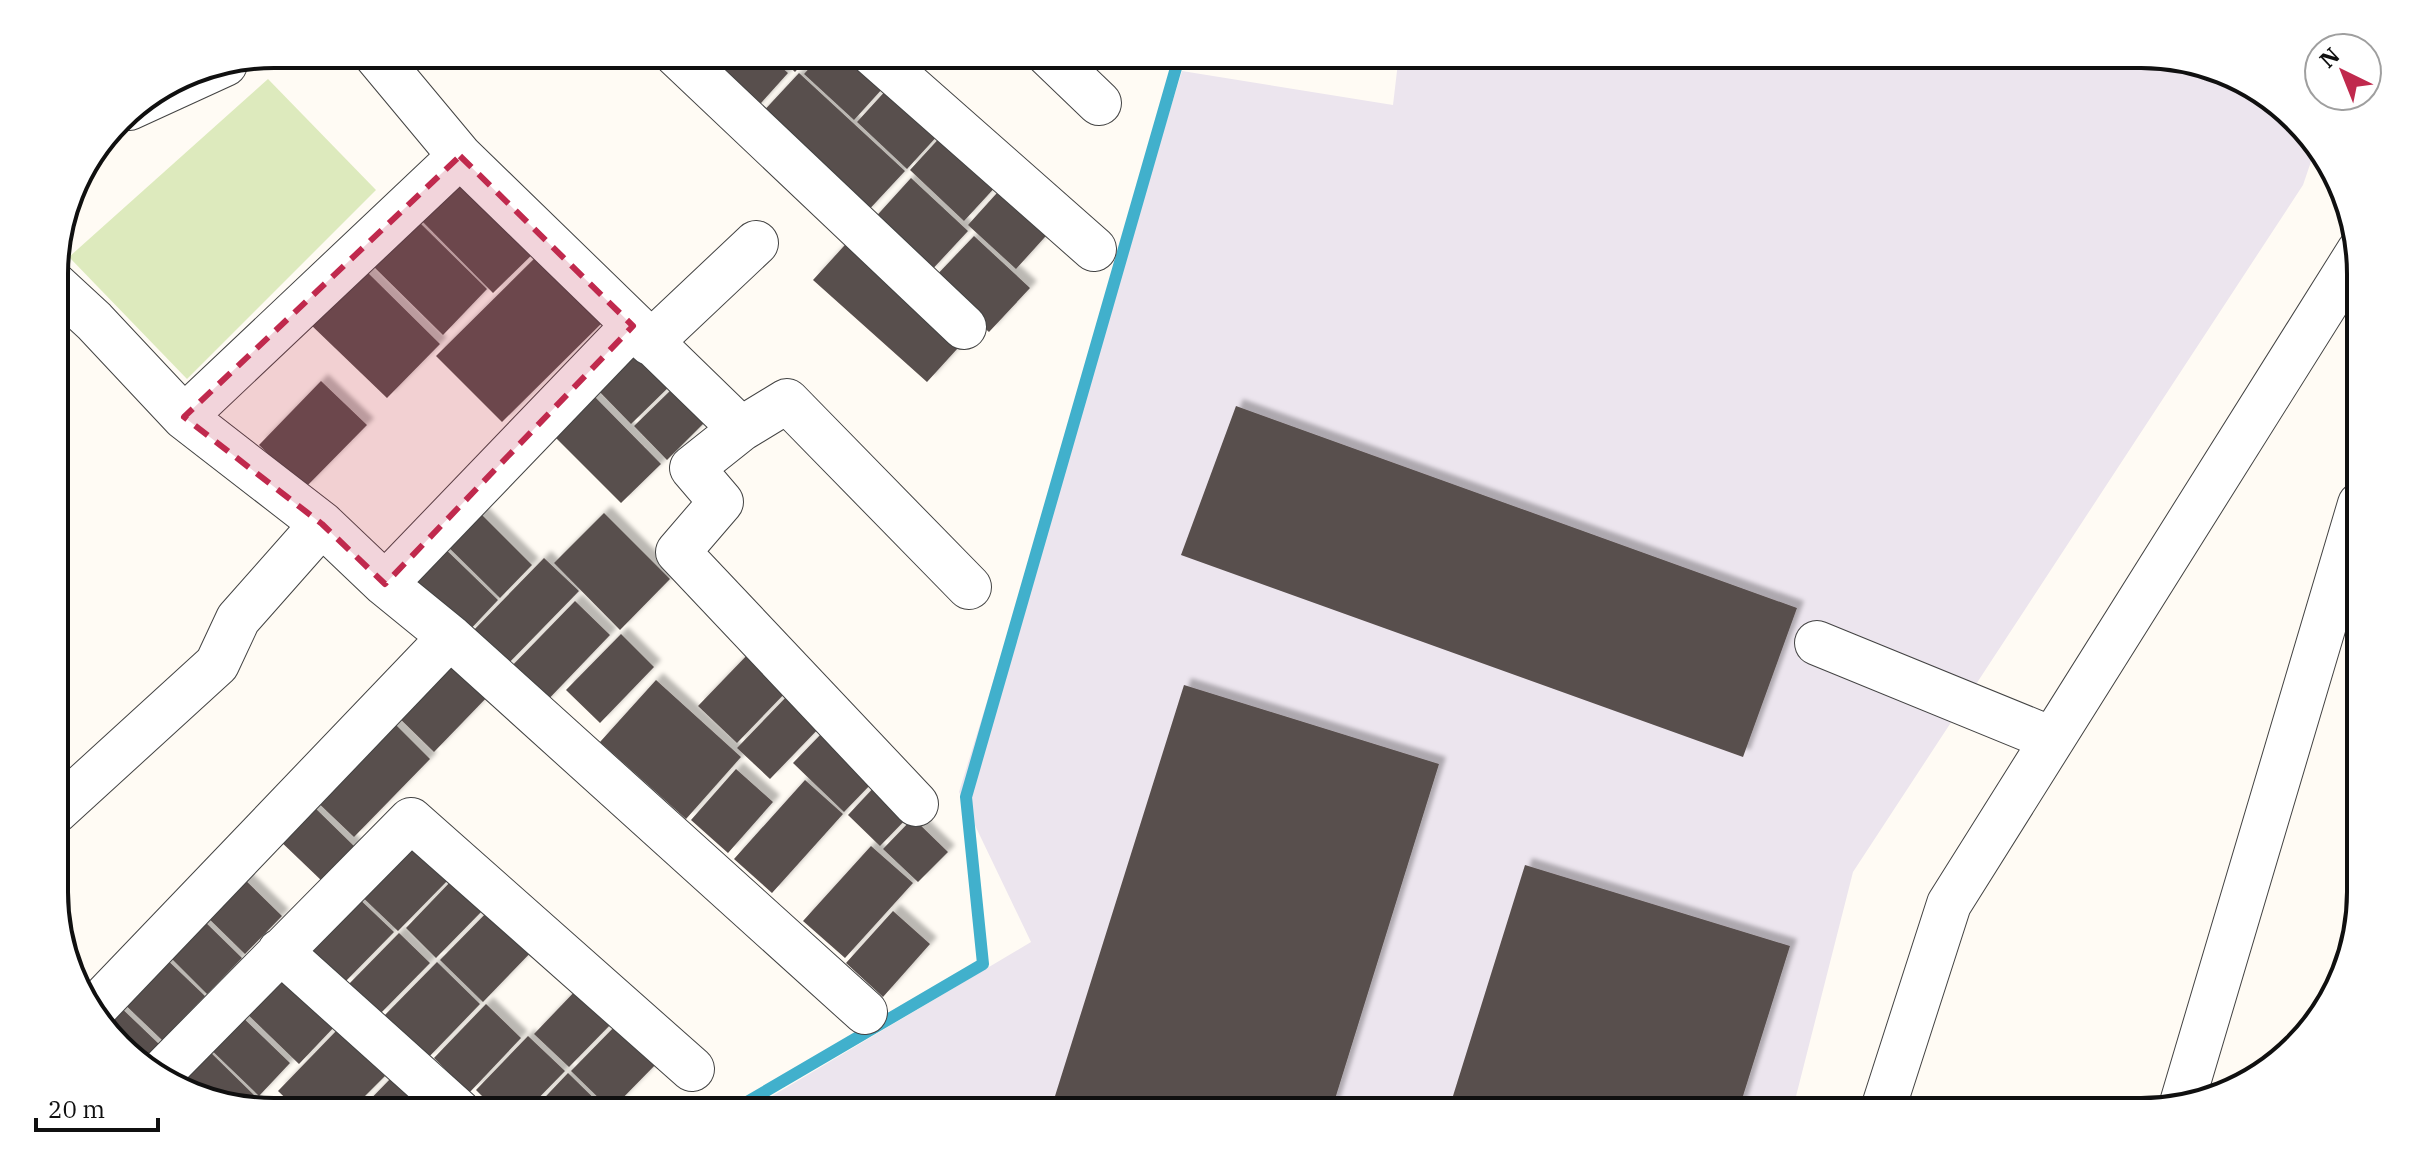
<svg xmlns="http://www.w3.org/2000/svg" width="2415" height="1166" font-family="'IBM Plex Serif',serif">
	<defs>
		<filter id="shadow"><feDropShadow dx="7" dy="-7" stdDeviation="2" flood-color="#0004"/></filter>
	</defs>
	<rect width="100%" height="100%" fill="#fffbf4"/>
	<path fill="#ece5ee" d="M1399 54H2141L2226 71 2316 140 2317 144 2303 185 1853 872 1792 1112H745L1031 942 959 792 1182 71 1393 105Z"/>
	<path fill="#ddeabd" d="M268 79 376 190 187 379 69 257Z"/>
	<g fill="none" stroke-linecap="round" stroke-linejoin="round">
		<path stroke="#41b0cc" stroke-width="12" d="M730 1112 983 964 966 797 1180 54"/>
	</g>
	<path fill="#594f4d" filter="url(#shadow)" d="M720 54H767L788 73 752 113 705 70Z
		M776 54H811L795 72Z
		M822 54H846L883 88 854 120 804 74Z
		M799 73 905 171 864 215 758 117Z
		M889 87 940 133 907 169 857 122Z
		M944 133 999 183 964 221 910 170Z
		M460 166 541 246 493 293 413 212Z
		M911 178 968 231 928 274 871 222Z
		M1006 183 1054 227 1016 269 968 225Z
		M416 219 487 289 443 335 372 265Z
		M854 235 968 337 927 382 813 280Z
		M974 236 1030 288 989 332 932 280Z
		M544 249 610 315 502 422 436 356Z
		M363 268 440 344 387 398 309 323Z
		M638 343 675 381 631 424 594 386Z
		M321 381 367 425 304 489 259 445Z
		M673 388 706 421 667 460 634 426Z
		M593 395 661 464 621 503 553 435Z
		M1236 406 1797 608 1743 757 1181 555Z
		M470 503 532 565 500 598 437 536Z
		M604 513 670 579 620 630 554 563Z
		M435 539 498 600 466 634 402 573Z
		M544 558 579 591 503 669 469 635Z
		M575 601 610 635 541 707 505 673Z
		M621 634 654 667 600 723 566 690Z
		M751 651 790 688 737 743 698 706Z
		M451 652 492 692 434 752 393 712Z
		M656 680 741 757 686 819 600 742Z
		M1184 685 1439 764 1331 1112H1050Z
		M790 693 823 724 770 779 737 748Z
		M388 717 430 759 354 837 311 796Z
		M822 733 873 782 844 812 793 763Z
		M736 769 773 802 728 853 691 820Z
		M805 780 843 814 772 893 734 859Z
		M878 783 910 815 880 846 848 815Z
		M309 802 356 848 323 882 276 837Z
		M913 818 948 852 918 882 883 849Z
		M407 839 449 879 398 931 356 891Z
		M871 846 913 883 845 958 803 921Z
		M1525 865 1790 946 1738 1112H1448Z
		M238 873 282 916 245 954 201 911Z
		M453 879 484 909 436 958 406 928Z
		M353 893 394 932 344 983 303 944Z
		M496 903 539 944 483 1002 440 960Z
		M893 911 930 944 883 997 846 963Z
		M198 915 242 958 207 994 164 951Z
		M399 933 430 963 378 1016 347 986Z
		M160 953 205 996 162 1040 117 997Z
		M437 962 480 1004 426 1060 382 1018Z
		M279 970 336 1025 299 1064 241 1008Z
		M579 987 614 1021 569 1067 534 1034Z
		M114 1001 159 1044 144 1060 99 1026Z
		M486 1004 521 1038 469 1093 434 1058Z
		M236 1011 290 1063 259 1096 204 1043Z
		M621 1020 662 1058 611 1110 571 1071Z
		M337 1030 385 1076 349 1112H300L278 1091Z
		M528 1036 565 1071 525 1112H498L476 1090Z
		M202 1044 257 1098 248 1107 189 1095 168 1078Z
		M568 1073 608 1112H531Z
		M392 1077 427 1112H358Z"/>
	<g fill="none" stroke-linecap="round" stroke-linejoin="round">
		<defs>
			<path id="minor" d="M375 54 460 156 741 429 692 468 721 502 678 552 916 804
				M676 54 964 327
				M873 54 1094 249
				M1048 54 1099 103
				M129 108 225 64
				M55 285 94 321 184 417 322 524 385 584 450 637 865 1012
				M650 343 756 243
				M184 417 460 156
				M741 429 787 401 969 587
				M385 584 633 326
				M1817 643 2052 739
				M56 811 217 664 238 619 322 524
				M280 951 459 1112
				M93 1010 450 637
				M161 1073 411 820 692 1069
				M2182 1103 2360 504
				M1882 1112 1949 904 2359 251"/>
		</defs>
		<use href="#minor" stroke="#434343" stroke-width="46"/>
		<use href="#minor" stroke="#fff" stroke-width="44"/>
	</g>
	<path fill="#c0294d" fill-opacity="0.2" stroke="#c0294d" stroke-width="6" stroke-dasharray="16 10" stroke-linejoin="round" d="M460 156 633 326 385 584 322 524 184 417Z"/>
	<path d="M0 0H2415V1166H0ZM274 68H2141A206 206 0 0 1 2347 274V892A206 206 0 0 1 2141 1098H274A206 206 0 0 1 68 892V274A206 206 0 0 1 274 68Z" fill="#fff" fill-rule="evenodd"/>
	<path fill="none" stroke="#101010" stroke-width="4" d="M274 68H2141A206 206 0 0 1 2347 274V892A206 206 0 0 1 2141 1098H274A206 206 0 0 1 68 892V274A206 206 0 0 1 274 68Z"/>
	<g transform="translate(2343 72) rotate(317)"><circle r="38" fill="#ffffff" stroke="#9f9f9f" stroke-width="2"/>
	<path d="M0-6L14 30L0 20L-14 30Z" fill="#c0294d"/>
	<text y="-12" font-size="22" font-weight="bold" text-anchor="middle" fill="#101010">N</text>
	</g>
	<path d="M36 1118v12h122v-12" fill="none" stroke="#101010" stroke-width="4"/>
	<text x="48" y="1118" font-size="24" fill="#101010" stroke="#ffffff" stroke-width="6" paint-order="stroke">20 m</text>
</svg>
